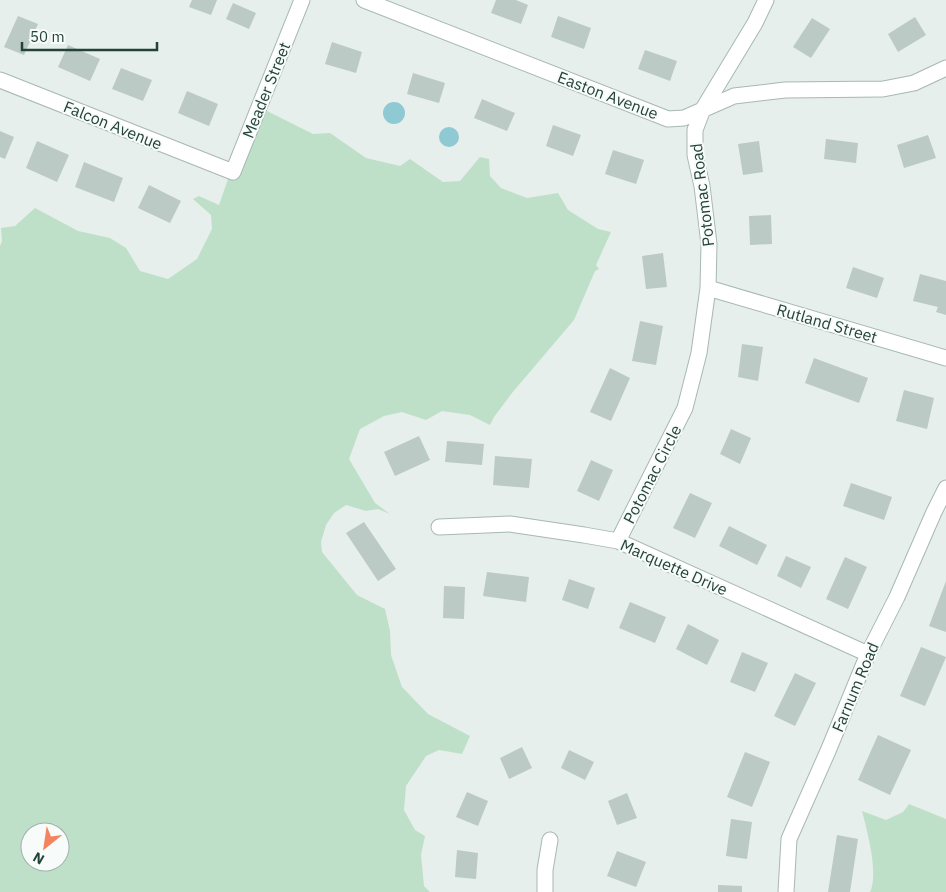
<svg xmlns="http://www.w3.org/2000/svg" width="946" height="892" font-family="'IBM Plex Sans',sans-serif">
	<rect width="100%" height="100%" fill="#e6efeb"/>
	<path fill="#bfe0c8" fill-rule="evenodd" d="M261 108 313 134 330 133 366 158 400 166 410 159 443 182 460 181 480 157 489 159 490 176 501 188 527 198 558 193 568 210 598 229 611 232 596 265 599 269 595 271 574 320 512 393 494 417 490 425 470 415 442 411 426 420 402 412 384 416 360 429 349 459 375 503 390 514 378 509 366 511 346 505 334 513 326 525 321 542 322 552 357 595 385 609 390 631 391 655 402 687 428 714 470 736 462 754 439 750 426 756 406 786 404 810 415 830 425 836 421 855 424 886 430 892H0V246L2 241 1 228 15 226 35 208 78 231 110 238 126 248 140 271 168 279 197 259 212 229 211 215 193 199 199 196 219 205 228 179ZM30 832H60V862H30Z
		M909 804 946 819V892H870C879 873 867 831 862 811L886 820 903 812Z"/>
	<path fill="#8ec9d4" d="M383 113a11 11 0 1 1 22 0a11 11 0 1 1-22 0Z
		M439 137a10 10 0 1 1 20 0a10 10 0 1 1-20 0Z"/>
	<path fill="#bbcac4" d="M192 0H217L211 15 189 7Z
		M496 0H516L528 5 521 24 491 13Z
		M233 3 256 13 249 29 226 19Z
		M18 16 38 24 24 55 4 47Z
		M558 16 591 28 584 49 551 37Z
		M915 17 926 35 898 52 888 34Z
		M812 18 830 29 811 58 793 47Z
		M332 42 362 52 356 73 325 64Z
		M68 45 100 59 90 81 58 67Z
		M645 50 677 61 670 81 638 69Z
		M121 68 152 80 143 101 112 89Z
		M413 73 445 83 439 103 407 94Z
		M187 91 218 104 209 126 178 113Z
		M482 99 515 113 507 131 474 118Z
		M553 125 581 135 573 156 546 146Z
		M0 131 14 137 5 159 0 157Z
		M928 135 936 158 904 168 897 145Z
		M826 139 858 143 856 163 824 159Z
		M37 141 69 155 57 182 26 168Z
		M759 141 763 172 743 175 738 144Z
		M613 150 644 160 636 184 605 174Z
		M84 162 123 178 114 202 75 187Z
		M149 185 181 201 170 223 138 208Z
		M771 215 772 244 750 245 749 216Z
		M663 253 667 287 646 289 642 256Z
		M853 267 884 278 877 298 846 288Z
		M920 274 946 281V315L936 312 938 307 913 301Z
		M640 321 663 326 656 365 632 361Z
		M742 344 763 347 758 381 738 377Z
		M814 358 868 378 859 403 805 383Z
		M610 368 630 378 611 421 590 412Z
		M904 390 934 398 927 429 896 421Z
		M731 429 751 438 740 464 720 454Z
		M419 436 430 460 395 476 384 452Z
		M447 441 484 444 482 465 445 462Z
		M495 456 532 459 529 488 493 485Z
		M591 460 613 470 599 501 577 491Z
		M851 483 892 497 884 520 843 506Z
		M690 493 712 503 695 538 673 528Z
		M364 522 396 569 378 581 346 533Z
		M729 526 767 545 757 565 719 546Z
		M786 556 811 567 801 588 777 576Z
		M845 557 867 567 848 609 826 599Z
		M487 572 529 577 526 602 483 596Z
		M569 579 595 588 588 609 562 600Z
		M946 581V632L929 626Z
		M444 586 465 587 464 619 443 618Z
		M630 602 666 617 655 643 619 628Z
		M688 624 719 640 707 665 676 649Z
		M921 647 946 657 925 706 900 696Z
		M742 652 768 663 755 692 730 682Z
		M795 673 816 683 795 726 774 716Z
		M878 735 911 750 890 795 858 780Z
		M522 747 532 768 509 779 500 758Z
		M569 750 594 762 585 780 561 768Z
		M745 752 770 762 752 807 727 797Z
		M467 792 488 801 478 826 456 817Z
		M627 793 637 818 617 825 608 801Z
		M731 819 752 822 747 859 726 856Z
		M837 835 858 839 850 892H828Z
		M457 850 478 853 476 879 455 877Z
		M617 851 646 862 636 887 607 876Z
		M718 885 742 886V892H718Z"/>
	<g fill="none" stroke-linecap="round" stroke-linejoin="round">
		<defs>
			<path id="minor" d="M364 0 668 119 684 118 734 96 785 90 883 89 914 83 946 68
				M0 80 233 172 302 0
				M708 288 946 358
				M439 527 510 524 584 535 618 541 868 654
				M618 541 685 408 699 353 708 288 709 244 702 186 695 155V130L703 109 755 23 766 0
				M545 892V870L550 840
				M786 892 789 839 828 751 868 654 897 597 934 512 946 488"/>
		</defs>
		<use href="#minor" stroke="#a8b8b2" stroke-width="17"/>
		<use href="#minor" stroke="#fff" stroke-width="15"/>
	</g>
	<g text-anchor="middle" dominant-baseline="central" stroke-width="4" stroke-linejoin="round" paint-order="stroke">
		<g font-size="16" fill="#24423a" stroke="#f7fbf9">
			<text transform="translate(266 90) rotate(-68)">Meader Street</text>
			<text transform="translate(608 95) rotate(21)">Easton Avenue</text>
			<text transform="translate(113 125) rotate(22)">Falcon Avenue</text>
			<text transform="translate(702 195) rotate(-97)">Potomac Road</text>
			<text transform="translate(827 323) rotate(16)">Rutland Street</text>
			<text transform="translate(652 474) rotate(-63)">Potomac Circle</text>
			<text transform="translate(674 567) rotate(24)">Marquette Drive</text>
			<text transform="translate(855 687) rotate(-67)">Farnum Road</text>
		</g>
	</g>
	<g transform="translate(45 847) rotate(210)"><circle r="24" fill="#f7fbf9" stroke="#a3b1ad"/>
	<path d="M0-4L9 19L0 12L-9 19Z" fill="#f4845f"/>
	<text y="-8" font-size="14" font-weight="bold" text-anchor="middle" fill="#24423a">N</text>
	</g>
	<path d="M22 42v8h135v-8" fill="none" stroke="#24423a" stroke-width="2.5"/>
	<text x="30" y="42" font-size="15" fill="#24423a" stroke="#f7fbf9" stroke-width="4" paint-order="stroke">50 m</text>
</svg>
